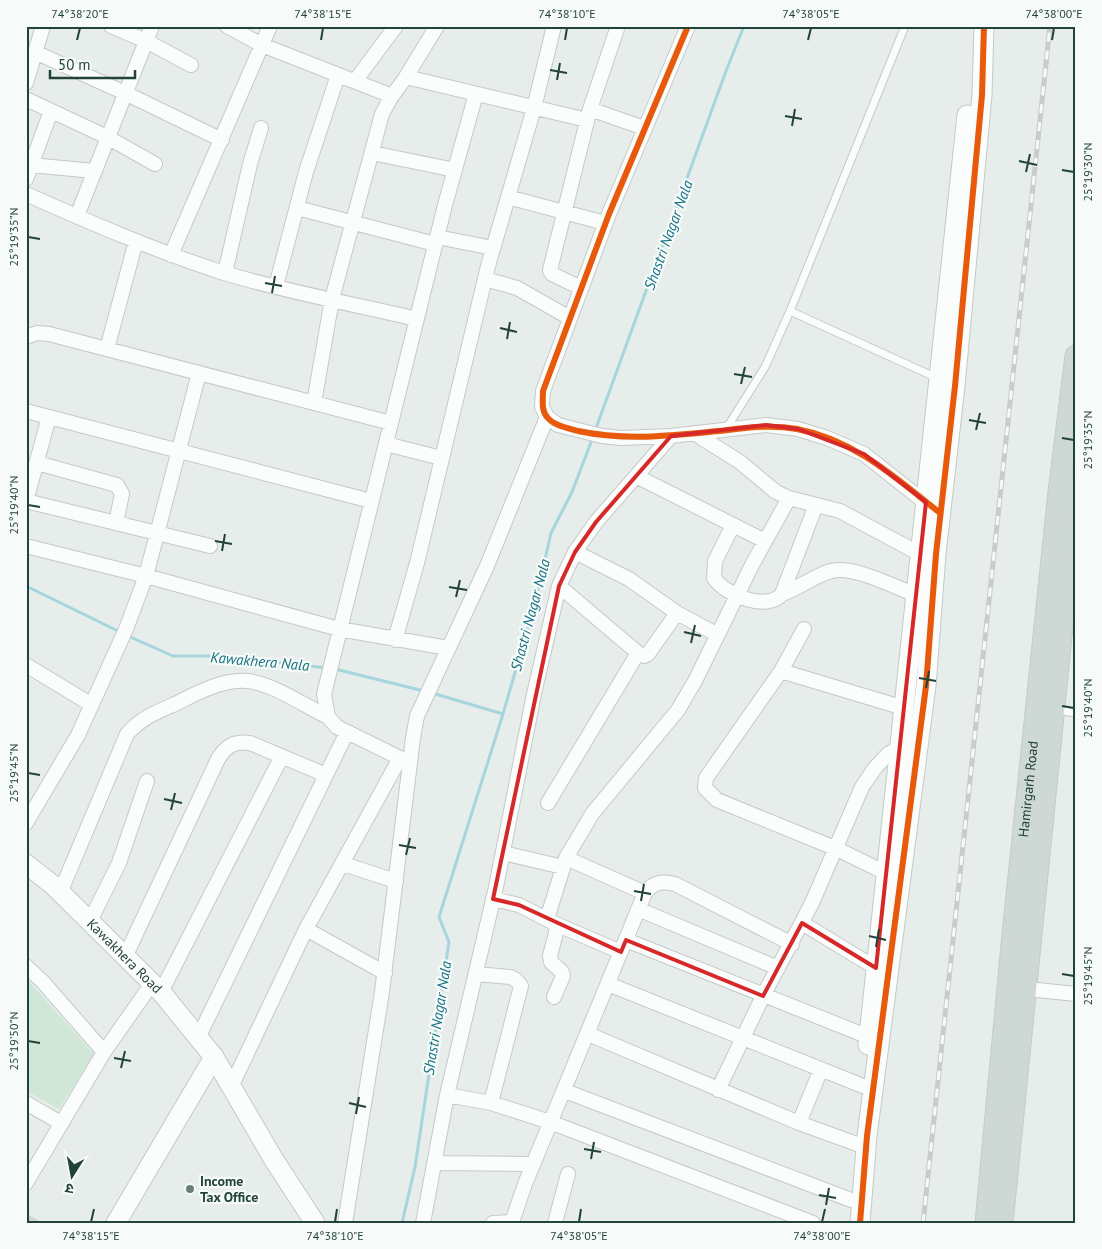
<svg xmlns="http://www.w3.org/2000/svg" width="1102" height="1249" font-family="'PT Sans','Noto Sans Devanagari',sans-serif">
	<defs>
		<filter id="shadow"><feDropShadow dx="2" dy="3.5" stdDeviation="0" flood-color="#0004"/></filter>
	</defs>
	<rect width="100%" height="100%" fill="#e7edea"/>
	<path fill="#d0e6d7" d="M26 978 94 1054 59 1109 26 1091Z"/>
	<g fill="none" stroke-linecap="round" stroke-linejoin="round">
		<path stroke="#a6d5dd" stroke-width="3" d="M595 431 726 71 744 26
			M26 586 120 632
			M128 636 173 656H223L327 668
			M335 669 424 691
			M432 693 503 714
			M402 1223 415 1167 449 942 439 917 503 714 535 603 551 533 572 492 593 437"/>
	</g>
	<path fill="#ced4d2" stroke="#d0d6d3" filter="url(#shadow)" d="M26 1214 42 1223H26Z"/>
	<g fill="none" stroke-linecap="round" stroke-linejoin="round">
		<defs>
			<path id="lane" d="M790 311 937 378
				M726 429 765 367 790 311 905 26
				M1057 710 1076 713"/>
			<path id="street" d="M111 26 146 41 191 65
				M227 26 262 45 392 96
				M688 26 609 214 543 391 542 407 547 417 558 425 602 436 621 438 671 436 766 425 798 429 827 438 864 454 931 507
				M37 53 125 93 222 140
				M406 77 437 26
				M355 81 396 26
				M26 83 43 26
				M26 99 107 137 155 164
				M590 109 644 128
				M372 153 455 170
				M31 165 94 171
				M26 179 51 111
				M26 194C91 223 156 251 224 273 287 292 353 304 417 319
				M508 197 605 223
				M297 208 435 244
				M77 216 152 26
				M437 237 493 248
				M171 255 270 26
				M225 273 250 164 261 128
				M485 279 517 288 570 318
				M276 286 306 172 338 75
				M581 288 552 274 550 270 590 109 618 26
				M26 337 37 333 49 334 391 423
				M107 349 136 241
				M314 403 332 299 382 114 390 99 406 77 587 120
				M26 411 371 501
				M694 433 740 462 776 492 789 498 840 511 920 554
				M386 444 441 458
				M37 463 117 485 122 494 116 523
				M636 476 765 541
				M26 501 210 546
				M26 501 49 417
				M733 525 715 561 714 578C725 595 767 612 782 594L816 505
				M26 546 146 576 339 629 448 648
				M575 552 629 579 677 613 718 635
				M782 594C799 588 814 576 831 571 854 565 894 587 916 595
				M804 629 781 671 706 778 705 788 717 800 837 849 886 873
				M395 640 417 563 488 266 534 108 554 26
				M638 653 644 656 648 654 677 613
				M26 665 92 705
				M781 671 904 708
				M410 763 337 727 328 717 324 694 445 205 476 94
				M548 803 638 653 559 586
				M26 823 78 735 126 629 146 576 199 373
				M503 853 563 867
				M343 864 396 881
				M60 893 127 734C141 718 157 712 175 704 197 693 222 679 247 681 272 683 305 706 328 717
				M645 893C653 882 662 881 675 884L792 944
				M493 899 519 905 558 925 621 952
				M638 909 778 968
				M547 919 566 858 592 814 678 710 695 681 752 565 789 498
				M90 921 119 863 147 781
				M802 923 876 968
				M306 929 385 973
				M626 940 869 1037
				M126 955 218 759C226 746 234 741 250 743L326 775
				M26 966 43 982 104 1052
				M476 974 511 977 516 980 521 986 491 1103
				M608 984 863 1086
				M1027 989 1076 994
				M161 992 282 756
				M554 997 563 976 562 972 551 962 550 956 558 925
				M588 1034 799 1123 857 1144
				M198 1038 347 732
				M231 1087 306 929 400 758
				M718 1090 763 996 812 903 862 787 875 768 888 754 900 747
				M565 1091 851 1200
				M447 1095 491 1103 550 1122 813 1223
				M26 1103 61 1123
				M799 1123 821 1069
				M435 1163 533 1164
				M26 1183 104 1052 153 982
				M345 1223 382 992 413 738 417 716 487 566 547 417
				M423 1223 447 1095 496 887 534 694 559 586 575 552 596 522 671 436
				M493 1223 512 1222 525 1184 645 893 566 858
				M555 1223 568 1174"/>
			<g id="secondary">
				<path id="s1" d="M26 864 53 885 161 992 214 1057 274 1160 315 1223"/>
				<path d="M868 1045 967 115"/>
				<path d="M116 1223 214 1057"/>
				<path d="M860 1223 867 1136 926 686 936 554 955 386 982 95 984 26"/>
			</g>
			<g id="primary">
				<path id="s2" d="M986 1223 1013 934 1059 492 1076 356"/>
				<path d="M1002 1223 1076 487"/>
			</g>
		</defs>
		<use href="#lane" stroke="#c4cac7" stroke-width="9"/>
		<use href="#street" stroke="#c4cac7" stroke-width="16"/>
		<use href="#secondary" stroke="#c2cbc7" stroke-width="21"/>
		<use href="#primary" stroke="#c2ccc9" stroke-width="23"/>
		<use href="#lane" stroke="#fbfcfc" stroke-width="7"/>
		<use href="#street" stroke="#fbfcfc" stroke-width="14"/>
		<use href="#secondary" stroke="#fbfcfc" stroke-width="19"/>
		<use href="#primary" stroke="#ced8d5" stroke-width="21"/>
		<defs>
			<path id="rail" d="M923 1223 1050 26"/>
		</defs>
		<use href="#rail" stroke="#c8cdcb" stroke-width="5"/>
		<use href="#rail" stroke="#f6fbf9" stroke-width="3" stroke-dasharray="9" stroke-linecap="butt"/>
		<defs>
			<path id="cycleway" d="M688 26 609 214 543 391C543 400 541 410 547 417 554 426 568 428 578 431 625 441 670 436 718 431 745 428 770 424 797 429 855 440 896 478 940 513
				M860 1223 867 1136 926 686 936 554 955 386 982 95 984 26"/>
		</defs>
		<use href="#cycleway" stroke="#f6fbf9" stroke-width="9"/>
		<use href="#cycleway" stroke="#e8590c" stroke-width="6"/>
	</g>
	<path fill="none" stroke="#d62828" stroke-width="4" stroke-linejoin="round" d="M766 425 798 429 864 454 926 502 876 968 802 923 763 996 626 940 621 952 519 905 493 899 559 586 575 552 596 522 671 436Z"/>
	<path fill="none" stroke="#22433a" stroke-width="2" d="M77 40 80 28M321 40 323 28M565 40 567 28M808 40 811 28M1052 40 1054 28M550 70 567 73M557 80 560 63M785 116 802 119M792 126 795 109M1019 161 1037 165M1062 170 1074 172M1026 172 1030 154M28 237 40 239M265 283 282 286M272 293 275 276M500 328 517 332M507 339 510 322M734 374 752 377M741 384 745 367M969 420 986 423M976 430 980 413M1062 438 1074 440M28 505 40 507M215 541 232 544M222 551 225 534M449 587 467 590M456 597 460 580M684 632 701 636M691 643 695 625M919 678 936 681M926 688 929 671M1062 706 1074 708M28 773 40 775M164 799 182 803M171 810 175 793M399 845 416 848M406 855 410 838M634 891 651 894M641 901 644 884M869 936 886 940M876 947 879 929M1062 974 1074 976M28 1041 40 1043M114 1058 131 1061M121 1068 125 1051M349 1103 366 1107M356 1114 359 1097M584 1149 601 1152M591 1159 594 1142M819 1195 836 1198M826 1205 829 1188M91 1222 94 1209M335 1222 337 1209M579 1222 581 1209M822 1222 825 1209"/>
	<circle fill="#677e78" stroke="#f6fbf9" stroke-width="2" cx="190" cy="1189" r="5"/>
	<g text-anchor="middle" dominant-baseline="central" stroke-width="4.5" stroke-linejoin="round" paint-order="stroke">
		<g font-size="14" fill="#22433a" stroke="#f6fbf9">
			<text stroke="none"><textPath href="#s2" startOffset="436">Hamirgarh Road</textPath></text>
			<text stroke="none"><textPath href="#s1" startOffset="135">Kawakhera Road</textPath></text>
		</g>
		<g font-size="14" font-weight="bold" fill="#22433a" stroke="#f6fbf9" text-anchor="start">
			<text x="200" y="1181">Income<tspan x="200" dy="16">Tax Office</tspan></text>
		</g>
		<g font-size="15" font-style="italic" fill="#177284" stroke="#f6fbf9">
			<text transform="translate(668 235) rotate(-70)">Shastri Nagar Nala</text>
			<text transform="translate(530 615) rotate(-75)">Shastri Nagar Nala</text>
			<text transform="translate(260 661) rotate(5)">Kawakhera Nala</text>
			<text transform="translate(437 1018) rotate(-81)">Shastri Nagar Nala</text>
		</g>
	</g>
	<rect width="1102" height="1249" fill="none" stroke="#f6fbf9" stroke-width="55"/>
	<g transform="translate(72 1176) rotate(191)" stroke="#f6fbf9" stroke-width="4" paint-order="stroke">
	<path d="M0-4L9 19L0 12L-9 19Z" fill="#22433a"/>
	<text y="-8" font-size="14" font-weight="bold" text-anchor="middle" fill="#22433a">उ</text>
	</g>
	<path d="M50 70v8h85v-8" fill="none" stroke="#22433a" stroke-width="2.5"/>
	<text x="58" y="70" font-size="15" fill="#22433a" stroke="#f6fbf9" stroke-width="4" paint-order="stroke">50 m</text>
	<rect x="28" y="28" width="1046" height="1194" fill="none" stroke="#22433a" stroke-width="2"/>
	<g font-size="12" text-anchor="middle" fill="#22433a">
		<text x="80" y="18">74°38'20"E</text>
		<text x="323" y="18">74°38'15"E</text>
		<text x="567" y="18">74°38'10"E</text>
		<text x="811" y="18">74°38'05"E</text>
		<text x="1054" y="18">74°38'00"E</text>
		<text transform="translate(1088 172) rotate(-90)" y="4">25°19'30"N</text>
		<text transform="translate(14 237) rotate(-90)" y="4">25°19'35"N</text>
		<text transform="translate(1088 440) rotate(-90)" y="4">25°19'35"N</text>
		<text transform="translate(14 505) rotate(-90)" y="4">25°19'40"N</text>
		<text transform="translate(1088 708) rotate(-90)" y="4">25°19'40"N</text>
		<text transform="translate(14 773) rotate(-90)" y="4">25°19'45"N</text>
		<text transform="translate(1088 976) rotate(-90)" y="4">25°19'45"N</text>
		<text transform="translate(14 1041) rotate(-90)" y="4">25°19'50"N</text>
		<text x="91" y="1240">74°38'15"E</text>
		<text x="335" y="1240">74°38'10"E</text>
		<text x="579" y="1240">74°38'05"E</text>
		<text x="822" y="1240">74°38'00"E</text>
	</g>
</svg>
